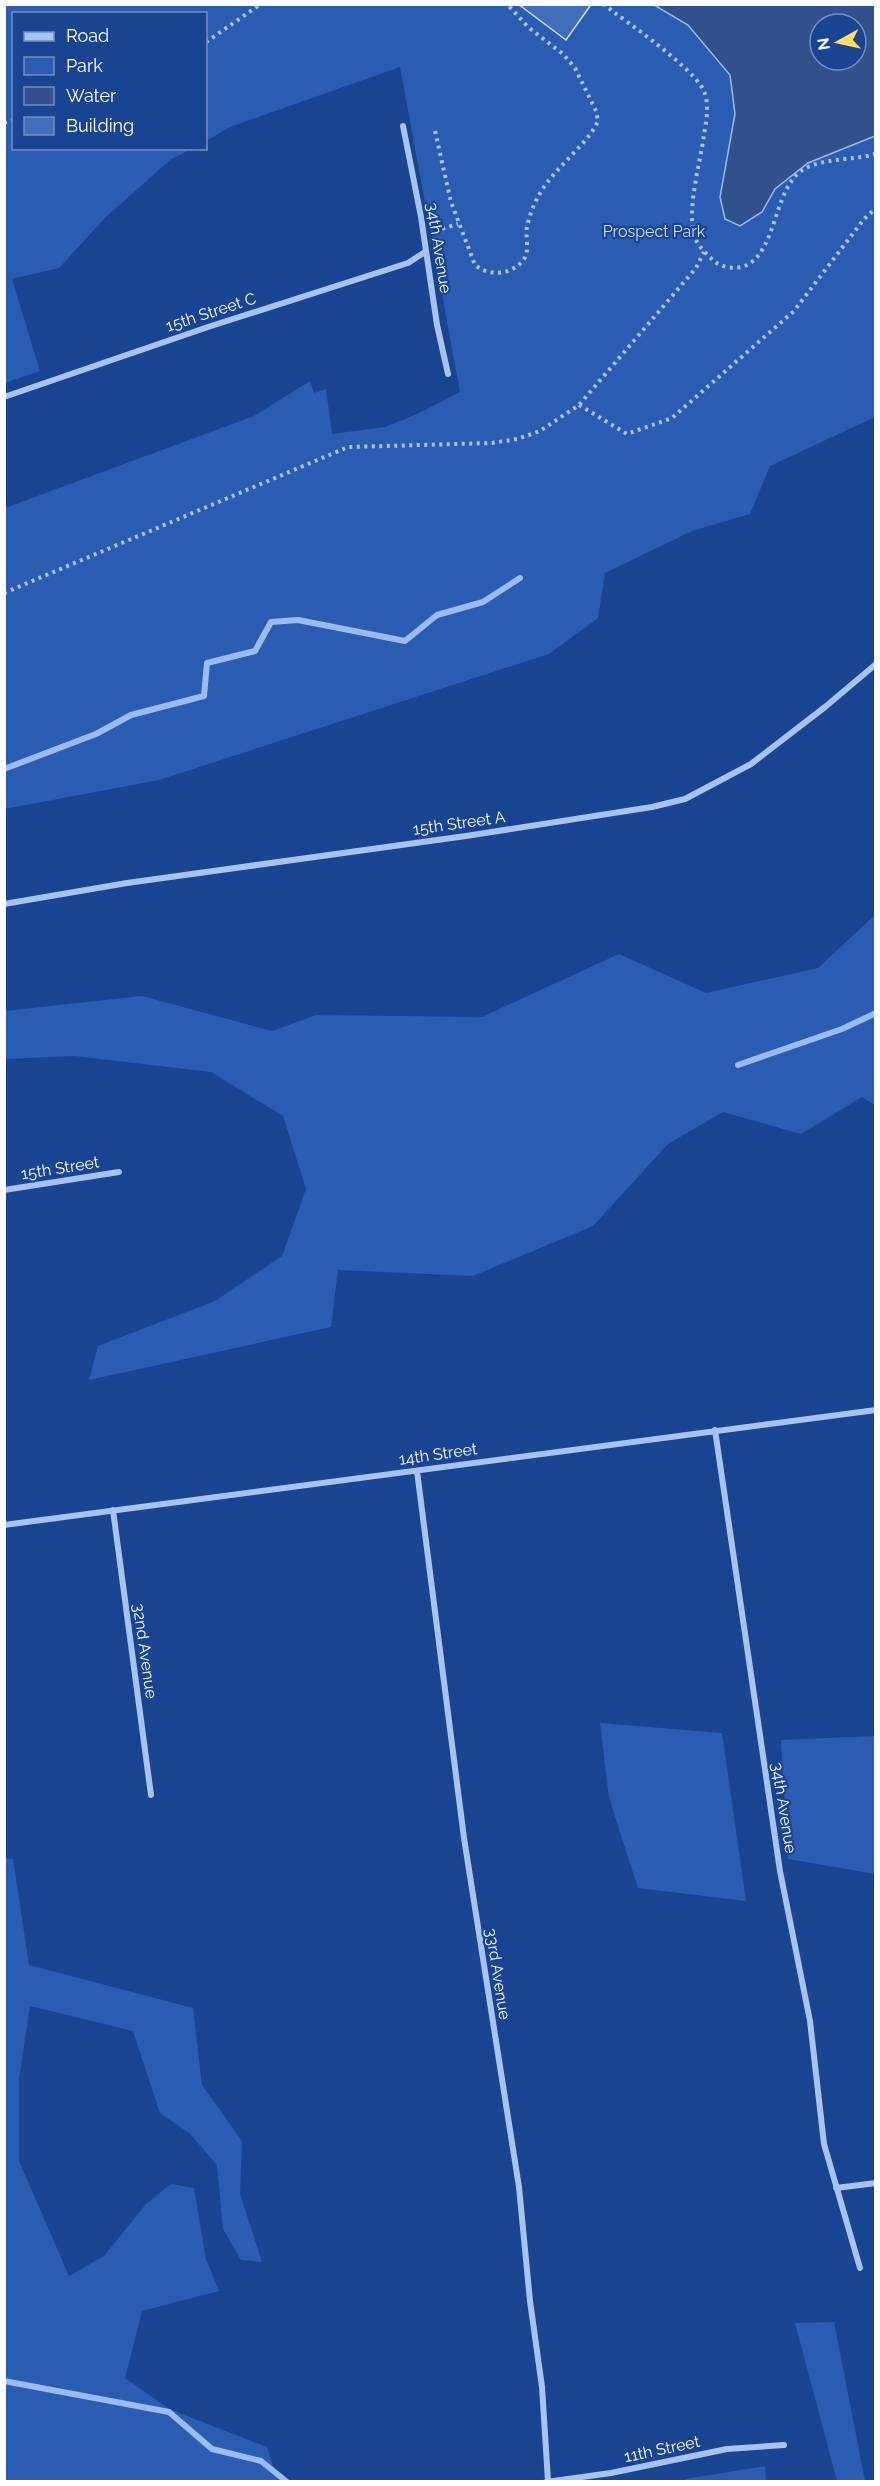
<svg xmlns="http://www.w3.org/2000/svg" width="880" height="2486" font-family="Raleway,sans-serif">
	<rect width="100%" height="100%" fill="#184492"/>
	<path fill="#2a5db1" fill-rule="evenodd" d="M4 5H875V417L770 466 750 514 692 531 605 573 598 618 549 654 159 780 5 809V508L254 416 310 381 314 393 326 389 332 434 385 427 417 414 460 392 400 67 230 127 206 141V14H14V148L191 149 170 160 106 217 59 268 12 279 40 371 5 383ZM820 24H856V60H820Z
		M875 915V1105L862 1097 801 1134 723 1112 668 1144 593 1226 473 1276 338 1270 331 1327 89 1380 98 1346 215 1301 282 1256 306 1189 283 1116 211 1072 75 1056 5 1059V1011L142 996 272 1031 316 1015 482 1017 619 954 706 993 818 968Z
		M600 1723 722 1733 746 1901 638 1888 609 1798Z
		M875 1736V1874L788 1859 781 1740Z
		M5 1858 13 1859 29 1965 193 2008 202 2085 242 2141 240 2194 262 2262 241 2260 223 2229 217 2165 189 2133 160 2113 133 2031 30 2006 19 2079V2161L69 2276 104 2256 146 2204 171 2184 194 2188 206 2259 219 2291 142 2311 125 2378 169 2409 267 2447 278 2481H5Z
		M834 2322 865 2481H837L795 2323Z
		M765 2466 766 2481H685V2479Z"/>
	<path fill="#30518b" stroke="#9abcf2" stroke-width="1.5" fill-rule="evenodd" d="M654 5H875V136L808 163 775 189 762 212 740 226 725 219 720 197 735 114 730 75 688 25ZM820 24H856V60H820Z"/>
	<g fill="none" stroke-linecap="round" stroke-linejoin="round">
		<path stroke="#9abcf2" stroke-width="6" d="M4 769 96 734 131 715 204 696 207 663 255 651 271 622 298 620 405 641 437 615 483 602 520 578
			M738 1065 842 1029 876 1013
			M4 2381 169 2412 212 2449 261 2461 287 2482"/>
	</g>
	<path fill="#406eba" stroke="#cedffb" stroke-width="1.5" d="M518 4H588L590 6 566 40Z"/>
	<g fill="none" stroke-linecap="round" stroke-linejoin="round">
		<path stroke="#a7c3f0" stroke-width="4" stroke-dasharray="3 4.5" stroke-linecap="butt" d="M603 4C625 21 699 71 705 94 709 107 706 123 704 135 700 164 687 207 694 235 697 245 706 254 713 260 721 268 737 270 747 265 779 248 773 182 808 167 829 158 854 160 876 154
			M206 42 261 4
			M4 123 14 120
			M435 131 451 202 475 265C489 277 513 275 524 259 530 251 525 237 527 227 529 217 533 206 538 197 552 169 587 146 598 121L596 111 575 68 563 54 528 27 507 4
			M435 231 458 224
			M579 405 627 434 672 418 794 311 864 219 876 208
			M4 593 348 447 492 443 517 439 540 431 579 405 696 268 704 252"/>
		<path stroke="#a7c3f0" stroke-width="6" d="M403 126 421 217 437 325 448 374
			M4 397 208 327 408 263 425 252
			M4 904 127 883 466 836 652 807 685 799 751 764 825 707 876 664
			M4 1190 119 1172
			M715 1430 780 1871 810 2021 824 2144 860 2268
			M417 1471 464 1838 519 2187 530 2301 542 2387 548 2481
			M113 1510 151 1795
			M4 1525 876 1410
			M836 2188 876 2183
			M546 2482 611 2473 727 2449 784 2445"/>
	</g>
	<g text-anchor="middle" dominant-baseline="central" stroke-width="4.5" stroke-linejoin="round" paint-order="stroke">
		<g font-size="16" fill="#cedffb" stroke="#184492">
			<text x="654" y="231">Prospect Park</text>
		</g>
		<g font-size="16" fill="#fff" stroke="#184492">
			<text transform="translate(439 248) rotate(81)">34th Avenue</text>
			<text transform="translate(211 312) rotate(-18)">15th Street C</text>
			<text transform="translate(459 823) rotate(-8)">15th Street A</text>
			<text transform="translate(60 1168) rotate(-9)">15th Street</text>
			<text transform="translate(438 1454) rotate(-8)">14th Street</text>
			<text transform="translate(145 1651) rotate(82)">32nd Avenue</text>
			<text transform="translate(784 1808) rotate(81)">34th Avenue</text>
			<text transform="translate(498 1974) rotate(81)">33rd Avenue</text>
			<text transform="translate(662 2449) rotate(-12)">11th Street</text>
		</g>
	</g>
	<rect width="880" height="2486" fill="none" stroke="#ffffff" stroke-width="12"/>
	<rect x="12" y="12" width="195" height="138" fill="#184492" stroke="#748fbe" stroke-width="1.5"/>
	<rect x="24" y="32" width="30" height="9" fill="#a7c3f0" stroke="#748fbe" stroke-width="1.5"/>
	<text x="66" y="42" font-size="18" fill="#ffffff">Road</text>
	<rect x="24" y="57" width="30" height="18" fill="#2a5db1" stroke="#748fbe" stroke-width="1.5"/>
	<text x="66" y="72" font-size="18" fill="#ffffff">Park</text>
	<rect x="24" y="87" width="30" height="18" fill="#30518b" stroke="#748fbe" stroke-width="1.5"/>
	<text x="66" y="102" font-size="18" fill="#ffffff">Water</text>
	<rect x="24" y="117" width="30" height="18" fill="#406eba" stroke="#748fbe" stroke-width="1.5"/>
	<text x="66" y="132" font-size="18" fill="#ffffff">Building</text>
	<g transform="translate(838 42) rotate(262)"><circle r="28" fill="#184492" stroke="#748fbe" stroke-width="1.5"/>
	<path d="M0-4.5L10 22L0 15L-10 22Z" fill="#ffde66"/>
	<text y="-9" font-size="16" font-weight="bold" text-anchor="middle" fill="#ffffff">N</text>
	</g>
</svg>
